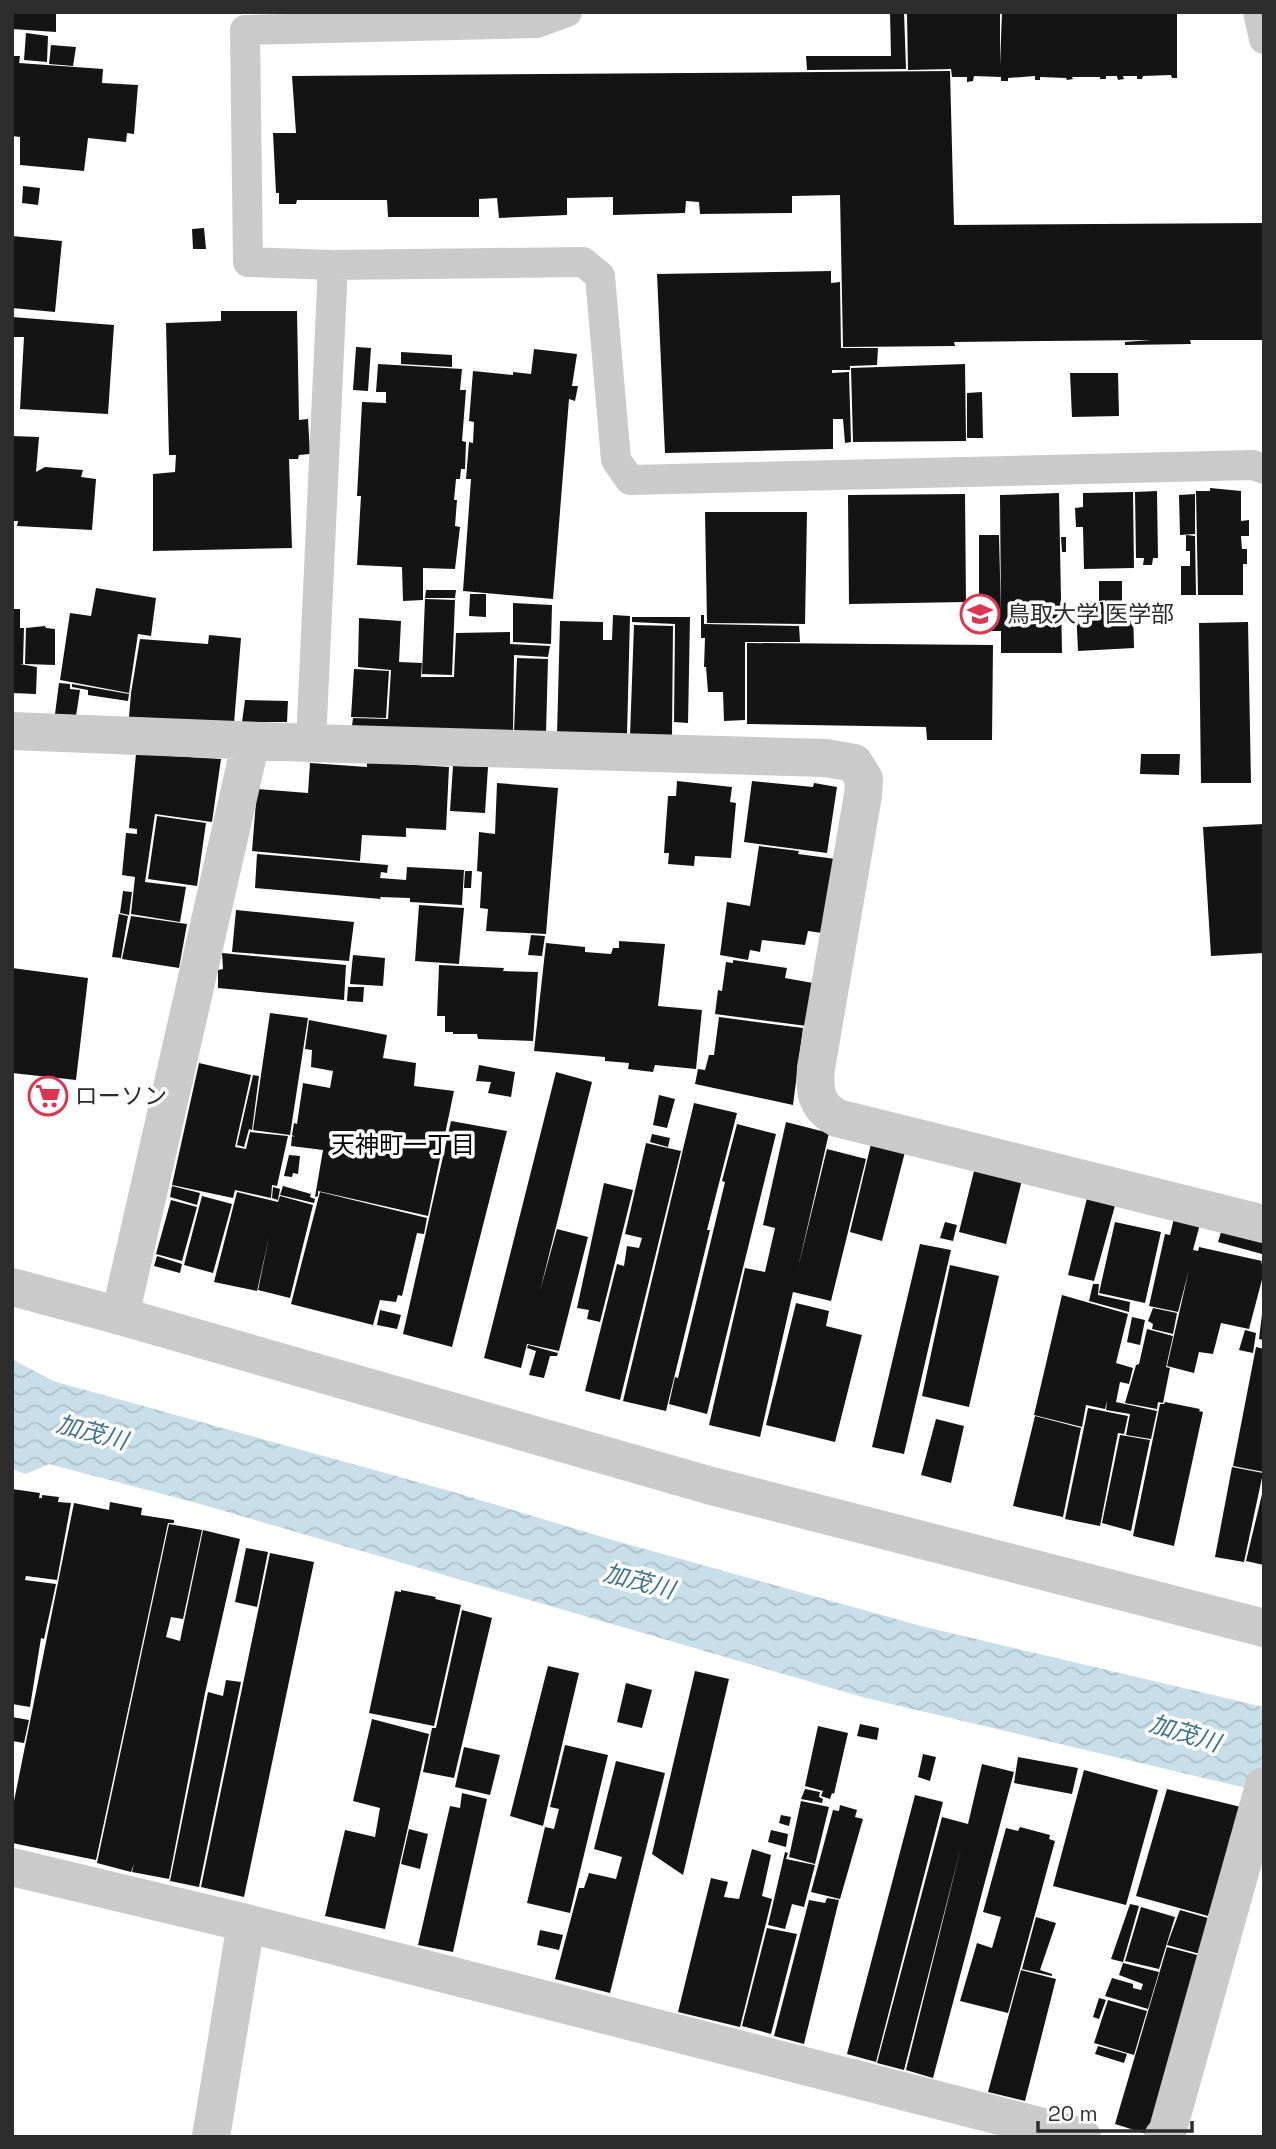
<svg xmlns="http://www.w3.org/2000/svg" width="1276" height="2149" font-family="'Space Grotesk','Noto Sans JP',sans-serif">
	<defs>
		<pattern id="water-waves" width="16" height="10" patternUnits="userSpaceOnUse" patternTransform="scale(1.75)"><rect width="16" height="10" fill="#c8dfe9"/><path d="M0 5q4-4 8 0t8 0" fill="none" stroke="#acc0c8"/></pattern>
	</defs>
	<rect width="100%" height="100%" fill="#fff"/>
	<path fill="url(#water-waves)" d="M12 1359 53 1381 450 1491 606 1538 921 1626 1264 1707V1795L1246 1788 866 1698 200 1504 49 1464 26 1474 12 1469Z"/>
	<path fill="#141414" d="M12 12H51L56 14V32L12 29Z
		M890 12H904L906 69 807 70 806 56H891Z
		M907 12H1000V65L1002 12H1177V78H1172L1171 75 1143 76 1142 79H1137V76H1123L1124 79 1118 80 1117 76H1106V79H1100V77H1072L1073 79 1067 80 1066 78 1040 77V80H1035V76L1008 78V81H1001V77L974 76 973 81 967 82V77H952L951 69 908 70Z
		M26 33 48 36 47 62 24 60Z
		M51 45 76 47 73 66 49 64Z
		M12 56H20L19 63 103 69 102 83 138 85 134 134 127 133 126 142 88 138 84 171 20 165V137L12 136Z
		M950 71 954 225 1264 223V340H1190L1191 344 1125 345V342L1151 340 954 342 955 346 843 347 840 195 792 196V213L700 214 699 202 686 201 685 213 613 215V197L567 198V215L499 218 497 198 479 199V217H388L387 200H297L296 204H279V193H276L273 133H296L292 76Z
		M23 186 40 188 38 205 22 203Z
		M204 228 206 249H193L192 229Z
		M12 236 62 241 55 312 12 308Z
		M831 271V283L840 282 841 348H878L877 365 850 366V370H832V373L849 372 851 442 845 443 843 419H833V449L665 453 657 274Z
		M221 311H297L299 420 308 419 310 454 299 455 298 459H289L292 548 153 551V474L175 472 176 455H169L166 323 221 321Z
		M12 317 114 325 108 414 20 409 24 337H12Z
		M356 347 371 348 368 391 353 390Z
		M534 349 577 354 572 386H578L575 401 569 399 553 599 463 591 471 479H466L469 442 473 443 474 422 469 421 473 371 513 375V372L531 374Z
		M401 352 452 355V367L401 364Z
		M378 364 462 369 460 390H466L462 441 466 442 465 469H461L460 479H456L454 500H457L455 526 460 527 455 569 423 568V600L403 601 402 567 357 565 361 496H357L362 402 386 403V392H376Z
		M965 364 966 441 853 442 851 368Z
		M1070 373H1118L1119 416 1072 417Z
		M982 392 983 438H967V393Z
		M12 436 39 437 36 472 45 467 83 470 81 477 96 479 92 530 17 526 18 521H12Z
		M1210 488 1241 491V521L1249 520V536H1241L1242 549H1247V564H1243V595H1198L1196 491H1210Z
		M1157 491 1158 558H1153L1152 565H1143L1144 558H1136L1135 492Z
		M1133 492 1134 568 1084 569 1083 527H1076L1075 508 1083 507V493Z
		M1059 493 1062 653H1001V631H979V535H999L1001 615 1000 495Z
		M965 494 966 602 849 604 848 495Z
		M1195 494V534L1180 535 1179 495Z
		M705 512H807L805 624 707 623Z
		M1186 535 1195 536 1196 595H1181V566H1190V551H1186Z
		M1061 537H1066V552H1062Z
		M1099 581H1122V607H1105V600L1099 601Z
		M96 588 156 598 151 636 138 634 129 693 60 680 70 613 91 616Z
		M426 590H456L455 598H425Z
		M470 594H486V617L469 616Z
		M425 599 455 600 452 675 422 674Z
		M1083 602H1103L1104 609 1133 608 1134 648 1078 651 1076 609H1083Z
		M513 603 552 605 551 644 513 642Z
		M12 609H20V628H24L23 664H20L37 667 36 694 12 693Z
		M613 615 630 616 627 736 557 735 560 621 603 622V640H612Z
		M701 615H704V624L799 626 800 642H745V720L724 721 723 692H708L706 667H704L705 638H701Z
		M632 617H690L688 723 674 722 675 624 632 622Z
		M359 618 401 621 399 662 422 663 421 677H454L456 633 510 632V644L550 646 548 657 514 655 513 732 352 726 353 718 388 719 391 670 358 667Z
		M1248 622 1251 783H1201L1199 623Z
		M634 625 673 626 672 736H630Z
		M45 626 46 628 55 629V665L25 664 26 628Z
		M209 635 241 638 234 723 129 717 131 693 140 639 208 644Z
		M747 643 993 645 992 740H927L926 727 747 724Z
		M517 658 548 659 546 733 514 732Z
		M354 669 389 671 386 718 351 717Z
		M59 683 70 684V689L80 690 76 716 55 714Z
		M72 684 129 694 128 701 88 695V690L72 687Z
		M245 700 288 701 287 722H242Z
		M136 754 221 759 212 822 155 814 145 882 186 887 180 922 131 914 135 877 122 875 126 833 137 834V829L129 828Z
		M1141 754H1180L1179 775 1140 774Z
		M367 762 449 767 446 830 406 828V837L362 835 360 861 252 851 257 789 308 793 310 763 367 767Z
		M453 766 488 767 485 813 450 811Z
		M677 781 732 787 730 802 736 803 731 858 695 856 694 866 668 864 669 853H664L668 796H676Z
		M752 781 813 787 814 783 837 787 827 853 744 842Z
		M497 783 558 788 546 934 486 931 488 909 480 908 482 872 477 871 479 832 495 834Z
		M157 816 206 823 197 886 148 879Z
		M1264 824V953L1211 956 1203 827Z
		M759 846 799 851 798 854 836 859 822 933 808 931 805 945 762 940 760 952 750 950 748 960 720 955 727 902 750 906Z
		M257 854 388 865 387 873 381 872 380 878 406 880 407 867 464 870 462 905 410 902V898L380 897 381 899 255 888Z
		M465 871H472L471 888H464Z
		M123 891 132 892 129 915 120 913Z
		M419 905 464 908 459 964 415 961Z
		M236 910 354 922 349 961 232 952Z
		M119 914 128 916 121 958 112 957Z
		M131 916 187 924 179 968 122 959Z
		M531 935 545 936 542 956 528 955Z
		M619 941 665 944 658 1006 702 1010 696 1069 655 1065 653 1072 628 1069 629 1063 605 1061V1057L534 1051 546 943 585 947V952L611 954 613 948H619Z
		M222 953 346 965 344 1000 218 988V970L223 969Z
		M353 955 385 958 383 986 350 984Z
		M733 960 787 968 785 978 813 983 807 1026 715 1014 718 990 722 991 726 962 733 963Z
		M439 965 504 968 503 971 538 972 533 1041 478 1039 477 1034H453V1032H445V1016H437Z
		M12 968 88 978 76 1080 12 1073Z
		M348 987H364L363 1002 347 1001Z
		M270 1013 308 1018 290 1135 253 1130Z
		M719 1017 803 1028 793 1105 695 1084 698 1069 705 1070 709 1055H714Z
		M309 1020 387 1035 383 1058 416 1063 414 1086 454 1091 428 1216 318 1191V1196L315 1197 323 1150 291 1146 292 1136 295 1137 292 1135 294 1123 297 1124 303 1083 330 1088 333 1071 311 1067 312 1050 305 1049Z
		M199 1063 251 1075 235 1147 246 1149 250 1132 288 1136 277 1186 272 1185 271 1198 235 1190 233 1198 172 1185Z
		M479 1065 515 1072 511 1097 488 1093 491 1082 476 1081Z
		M556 1072 592 1082 540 1291 557 1229 588 1237 559 1351 527 1344 521 1368 484 1358Z
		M253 1075 259 1076 252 1130 249 1129 244 1147 237 1145Z
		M659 1095 675 1099 667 1128 653 1125Z
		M694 1103 737 1113 707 1230H710L666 1411 623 1401Z
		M451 1121 507 1131 452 1347 403 1334Z
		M786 1122 829 1133 798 1268 827 1149 866 1159 831 1301 793 1292 760 1437 709 1425 745 1268 765 1272 775 1228 763 1225Z
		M737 1124 776 1134 707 1414 669 1404 675 1377 678 1378 725 1182 722 1181Z
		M652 1134 670 1138 668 1147 650 1142Z
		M646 1143 681 1151 620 1400 585 1391 617 1264 624 1266 627 1246 639 1248 642 1238 625 1234Z
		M871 1144 905 1152 882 1241 850 1232Z
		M289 1155 300 1156 298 1174 293 1173 292 1177 284 1176Z
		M975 1167 1022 1180 1006 1244 959 1232Z
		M604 1183 633 1190 600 1322 587 1319 589 1310 577 1308Z
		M172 1186 200 1193 197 1205 170 1197Z
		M283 1186 311 1194 310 1197 315 1199 314 1203 280 1195Z
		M273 1187 280 1189 278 1200 272 1198Z
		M237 1192 278 1202 280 1196 313 1205 290 1298 258 1290 269 1237 257 1291 214 1282Z
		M320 1192 427 1218 424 1234 417 1233 402 1296 398 1295 396 1302 380 1300 373 1325 291 1304Z
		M1088 1194 1116 1202 1094 1281 1068 1275Z
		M202 1196 232 1204 213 1273 184 1265Z
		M171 1200 197 1207 182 1261 156 1254Z
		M1174 1218 1200 1224 1193 1250 1198 1251 1199 1247 1262 1261 1261 1263 1264 1264V1272L1249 1329 1221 1323 1213 1354 1199 1352 1194 1373 1167 1366 1189 1270 1178 1312 1149 1306 1165 1234 1170 1235Z
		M945 1222 957 1225 953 1241 940 1238Z
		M1115 1222 1161 1232 1145 1303 1099 1293Z
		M1222 1229 1264 1239 1262 1254 1218 1242Z
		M920 1244 951 1250 904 1454 872 1447Z
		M157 1256 182 1264 180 1273 154 1266Z
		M950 1265 999 1276 969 1407 922 1396Z
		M1093 1284H1099L1098 1295 1130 1302 1129 1312 1089 1301Z
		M1062 1295 1128 1314 1116 1363 1133 1368 1129 1384 1120 1382 1116 1402 1157 1411 1151 1439 1126 1435 1130 1414 1106 1410 1107 1401 1105 1409 1086 1405 1082 1427 1034 1415Z
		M796 1303 829 1311 826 1326 862 1335 835 1442 766 1425Z
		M1153 1308 1177 1313 1173 1334 1152 1329 1153 1324 1148 1321Z
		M380 1310 401 1315 397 1329 377 1325Z
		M1262 1314 1264 1315V1340L1259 1339Z
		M1132 1317 1145 1320 1140 1345 1127 1342Z
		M1147 1329 1173 1336 1166 1367 1170 1368 1163 1403 1158 1402 1157 1409 1125 1403 1136 1365 1139 1364Z
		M1245 1330 1256 1333 1253 1353 1239 1350Z
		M528 1345 558 1353 557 1356H550L544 1378 529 1375 536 1351 527 1348Z
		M1256 1347 1264 1349V1472L1233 1466Z
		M1165 1402 1200 1409 1199 1411 1203 1412 1174 1546 1133 1536 1160 1404H1164Z
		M1088 1408 1128 1416 1124 1434 1118 1433 1100 1526 1065 1519Z
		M1035 1416 1081 1428 1063 1517 1013 1506Z
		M936 1419 964 1426 951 1483 921 1475Z
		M1120 1435 1150 1440 1131 1531 1102 1523Z
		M1232 1467 1263 1473 1244 1562 1215 1557Z
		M12 1489 40 1493 39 1498H42V1495L59 1497 58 1502 71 1503 57 1580 26 1576 25 1580 56 1584 44 1639 41 1638 30 1707 12 1704Z
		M1263 1490H1264V1565L1246 1561Z
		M110 1502 142 1508 141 1515 174 1520V1523H168L96 1860 12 1843V1811L74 1503 109 1510Z
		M169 1524 202 1530 183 1619 171 1617 166 1637 180 1641 203 1530 240 1539 205 1693 169 1879 132 1872 134 1864 131 1872 97 1863Z
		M246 1548 268 1552 257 1607 235 1602Z
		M270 1553 314 1562 244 1897 201 1887Z
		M401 1590 436 1597 435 1599 461 1605 434 1726 369 1713 395 1591 401 1592Z
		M462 1610 492 1618 454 1778 423 1772 432 1728H436Z
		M548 1666 579 1673 543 1826 510 1816Z
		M695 1671 729 1679 683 1875 652 1854Z
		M226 1680 241 1682 199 1887 170 1881 208 1692 223 1696Z
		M626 1683 652 1690 642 1728 617 1722Z
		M12 1717 29 1720 24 1743 12 1741Z
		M372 1719 429 1734 385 1929 325 1916 345 1830 375 1837 380 1808 353 1801Z
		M860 1724 879 1728 877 1740 857 1736Z
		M818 1726 848 1733 834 1794 832 1793 830 1799 821 1796 823 1791 805 1786Z
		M565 1745 608 1755 570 1913 527 1903 545 1827 554 1829 559 1809 550 1807Z
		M464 1747 500 1755 490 1795 455 1787Z
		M923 1754 936 1757 930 1781 918 1777Z
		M1018 1757 1078 1768 1072 1794 1014 1783Z
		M616 1761 665 1773 610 1993 555 1979 579 1888H584L589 1873 616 1879 622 1857 594 1849Z
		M982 1764 1014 1772 933 2078 906 2070 961 1847 904 2070 877 2063 942 1817 968 1824Z
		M1084 1770 1158 1790 1126 1905 1053 1886Z
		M805 1789 820 1792 819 1797 823 1799 822 1803 801 1799Z
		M1167 1789 1241 1807 1208 1916 1136 1896Z
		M462 1793 487 1799 453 1952 418 1945 450 1806 460 1808Z
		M915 1795 943 1802 876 2062 847 2054Z
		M801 1801 829 1807 815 1864 789 1857Z
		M840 1805 857 1810 855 1817 863 1819 840 1899 811 1892 833 1810 839 1811Z
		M781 1815 791 1817 789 1826 779 1823Z
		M1020 1827 1050 1835 1049 1839 1055 1841 1008 2013 960 2001 977 1943 992 1948 1001 1917 983 1912 1006 1828 1018 1831Z
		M409 1829 428 1834 420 1869 401 1864Z
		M771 1830 788 1834 786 1847 768 1842Z
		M752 1849 771 1855 762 1896 772 1899 740 2027 678 2012 711 1878 728 1882 724 1897 739 1899Z
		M785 1852 788 1853 786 1859 815 1865 804 1907 792 1904 785 1929 768 1925Z
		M827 1898 839 1900 804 2044 774 2036 809 1900 825 1903Z
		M1130 1904 1139 1906 1123 1962 1111 1959Z
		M1141 1907 1175 1917 1159 1969 1125 1961Z
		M1180 1910 1208 1918 1200 1954 1167 1945Z
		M1036 1917 1056 1923 1040 1970 1052 1974V1976L1022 1969Z
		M767 1928 797 1934 771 2034 742 2026Z
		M540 1930 563 1935 559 1950 537 1945Z
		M1167 1947 1201 1956 1150 2135 1115 2124Z
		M1123 1963 1159 1972 1148 2009 1105 1996 1112 1978 1133 1984V1988L1141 1990 1143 1984 1119 1975Z
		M1021 1970 1056 1979 1025 2101 988 2092Z
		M1099 1998 1106 2000 1099 2019 1093 2017Z
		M1108 2000 1147 2011 1134 2055 1094 2043Z
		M1098 2046 1127 2054 1124 2063 1095 2054Z"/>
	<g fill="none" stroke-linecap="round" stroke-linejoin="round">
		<path stroke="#cacaca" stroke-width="30" d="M567 12 537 23 245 30 248 262 333 265 583 262 600 276 616 460 630 480 1253 465 1264 469
			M1258 12 1264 39
			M311 743 333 265"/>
		<path stroke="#cacaca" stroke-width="38" d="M12 731 311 743 826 758 854 763 864 779 863 795 816 1068C814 1092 816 1106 837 1118L1264 1224
			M120 1316 251 741
			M12 1867 246 1923 1082 2137
			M211 2137 246 1923
			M1163 2137 1167 2133 1264 1786"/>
		<path stroke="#cacaca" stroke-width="38" d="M12 1287 120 1316 708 1485 1264 1628"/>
	</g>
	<defs>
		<symbol id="university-ring" viewBox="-11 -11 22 22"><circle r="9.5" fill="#fff" stroke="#dd3651" stroke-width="1.5"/><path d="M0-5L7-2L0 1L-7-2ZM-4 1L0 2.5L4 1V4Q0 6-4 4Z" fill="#dd3651"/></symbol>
		<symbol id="supermarket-ring" viewBox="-11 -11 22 22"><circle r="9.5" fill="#fff" stroke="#dd3651" stroke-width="1.5"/><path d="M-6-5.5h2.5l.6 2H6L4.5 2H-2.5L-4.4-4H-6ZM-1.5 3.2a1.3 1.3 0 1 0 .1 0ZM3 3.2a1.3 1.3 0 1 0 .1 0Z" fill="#dd3651"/></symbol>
	</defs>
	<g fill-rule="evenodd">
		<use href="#university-ring" x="958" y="592" width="44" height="44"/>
		<use href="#supermarket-ring" x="26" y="1074" width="44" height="44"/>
	</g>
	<g text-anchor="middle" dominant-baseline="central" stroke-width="7" stroke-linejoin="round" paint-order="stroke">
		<g font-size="23" fill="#2d2d2d" stroke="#fff" text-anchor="start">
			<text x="1007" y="614">鳥取大学 医学部</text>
			<text x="75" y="1096">ローソン</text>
		</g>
		<g font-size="24" fill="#000" stroke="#fff">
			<text x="403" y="1144">天神町一丁目</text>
		</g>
		<g font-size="24" font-style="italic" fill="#3f748b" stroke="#fff">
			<text transform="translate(92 1432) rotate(15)">加茂川</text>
			<text transform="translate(639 1581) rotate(15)">加茂川</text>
			<text transform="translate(1185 1733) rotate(17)">加茂川</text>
		</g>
	</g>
	<rect width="1276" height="2149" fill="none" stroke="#2d2d2d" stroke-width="28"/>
	<path d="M1038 2121v10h154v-10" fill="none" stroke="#2d2d2d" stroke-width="3.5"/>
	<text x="1048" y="2121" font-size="21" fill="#2d2d2d" stroke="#ffffff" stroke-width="5" paint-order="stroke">20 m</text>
</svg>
